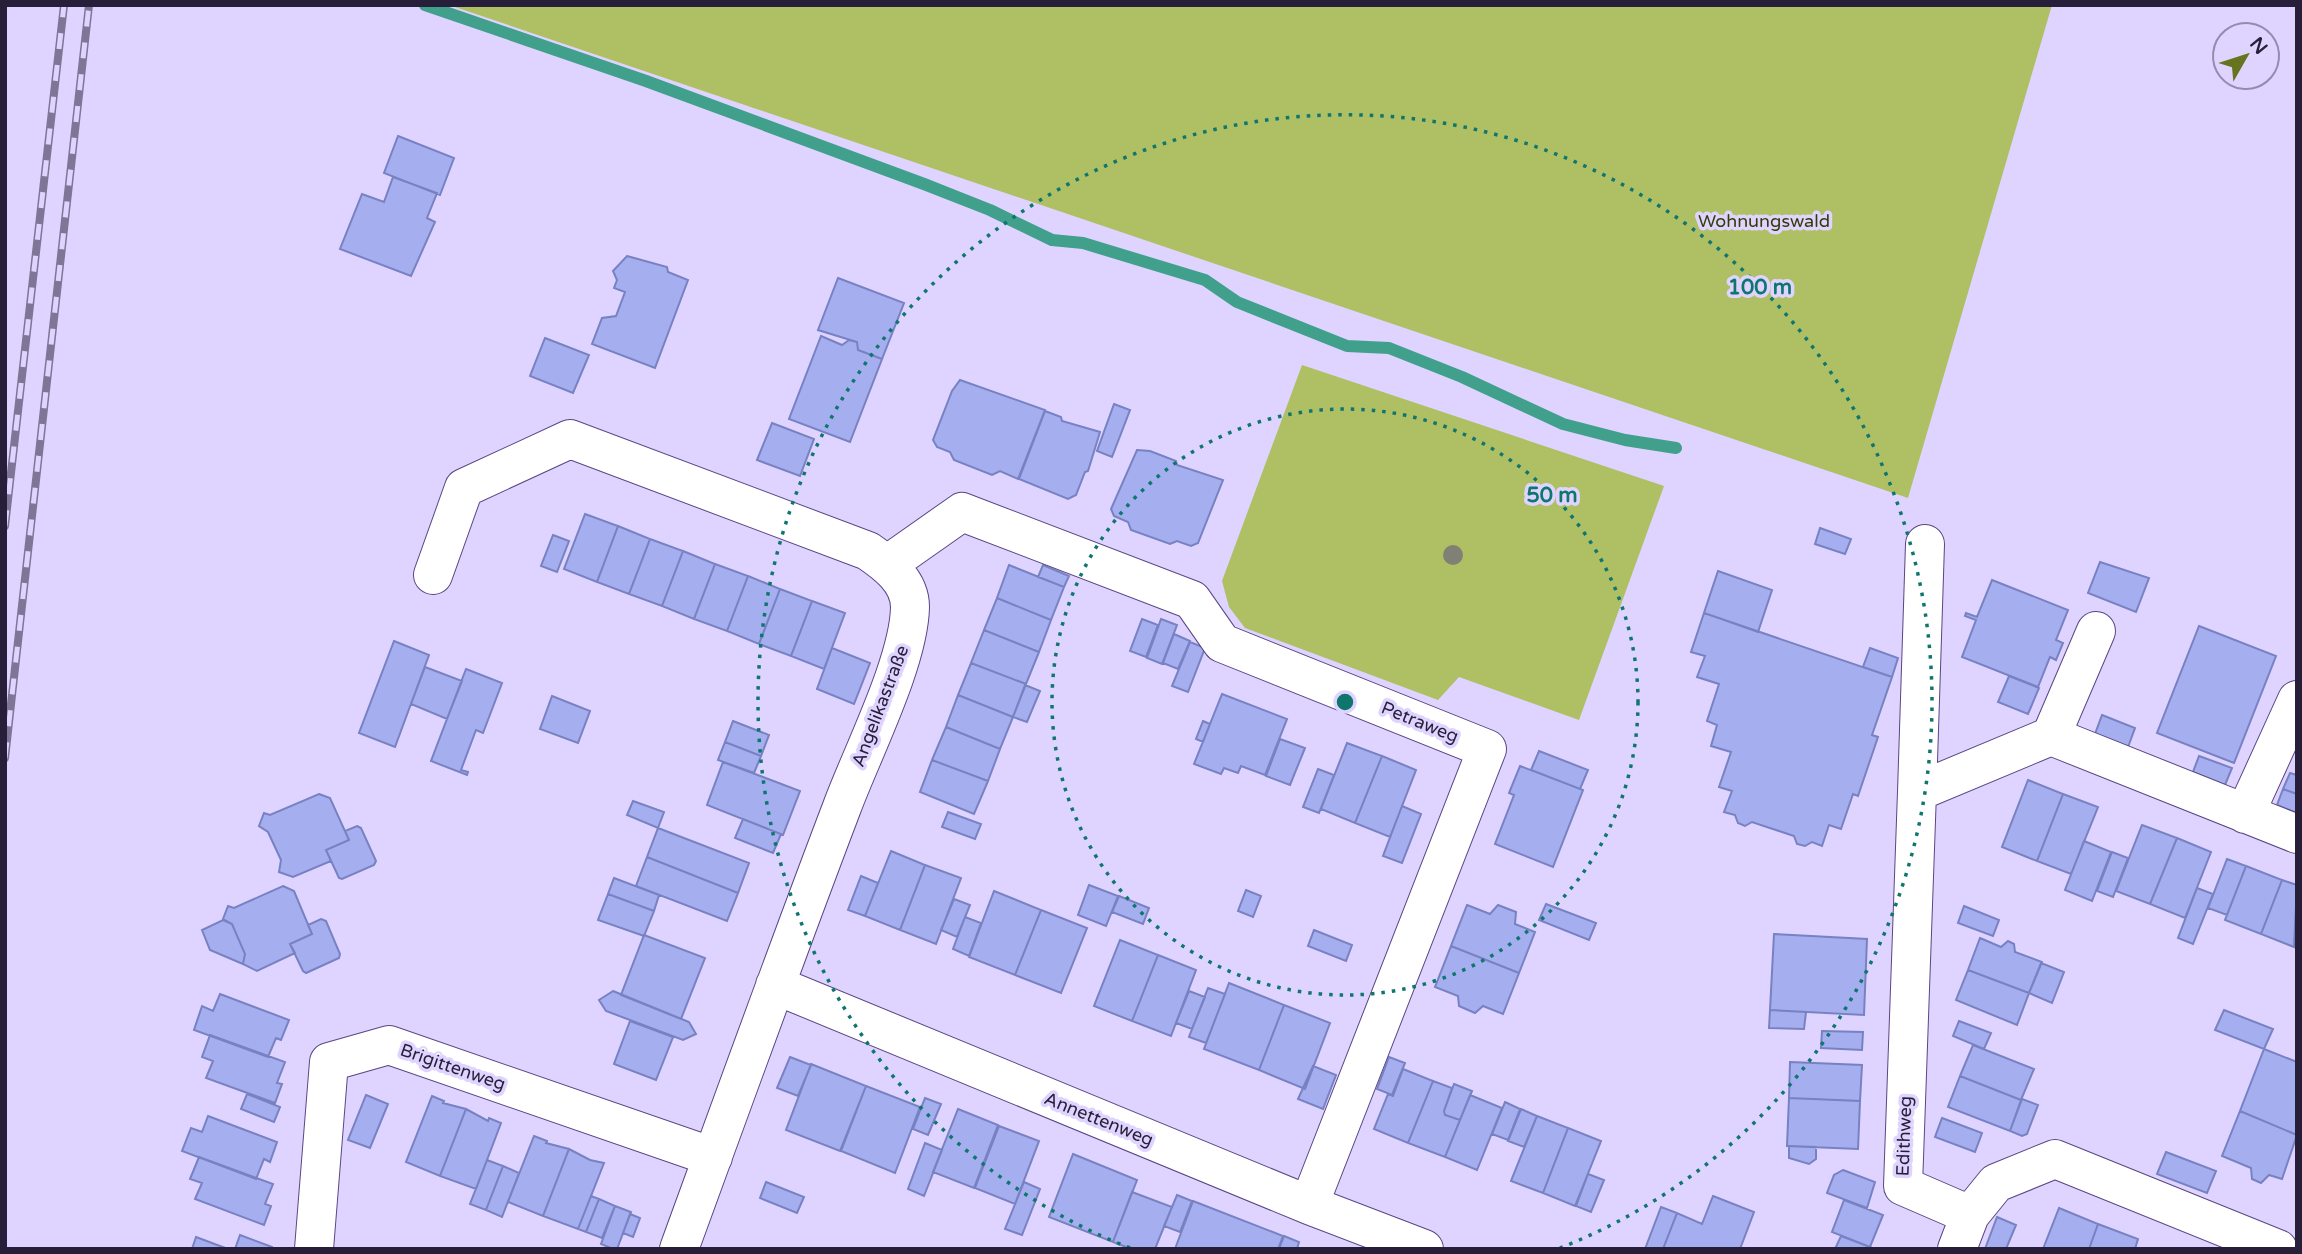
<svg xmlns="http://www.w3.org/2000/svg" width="2302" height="1254" font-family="'Varela Round',sans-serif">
	<rect width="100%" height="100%" fill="#dfd4ff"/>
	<path fill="#afbf64" d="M449 5H2052L1908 498Z
		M1302 365 1664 486 1579 720 1459 677 1438 700 1245 628 1229 607 1222 581Z"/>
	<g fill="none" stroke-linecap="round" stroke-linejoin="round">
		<path stroke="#41a08c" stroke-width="12" d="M425 5 646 81 924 184 990 210 1052 240 1083 243 1205 280 1237 302 1347 346 1389 348 1462 377 1563 424 1625 440 1676 448"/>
	</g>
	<path fill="#a5aff0" stroke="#7881c2" stroke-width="2" d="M398 136 454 158 440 195 384 173Z
		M393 177 437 193 427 218 435 222 411 276 340 249 362 194 384 202Z
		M627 256 667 267 668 272 688 280 655 368 592 344 602 318 616 316 625 292 614 288 617 280 613 271Z
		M838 278 904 303 882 359 858 350 857 342 818 330Z
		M821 336 842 345 849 340 857 342 858 350 882 359 850 442 789 419Z
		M545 338 589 355 573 393 530 376Z
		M960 380 1045 410 1018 479 1000 471 992 475 954 460 950 452 937 447 933 440 952 391Z
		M1114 404 1130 410 1112 457 1097 451Z
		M1045 411 1061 417 1062 421 1100 432 1088 471 1085 472 1076 495 1068 499 1019 479Z
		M772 423 814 439 800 476 757 460Z
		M1137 450 1150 451 1176 461 1177 465 1223 480 1198 543 1191 546 1177 541 1170 544 1131 530 1128 522 1114 516 1111 509Z
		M585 514 618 526 597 582 564 569Z
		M618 526 650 539 629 594 597 582Z
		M1820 528 1851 539 1845 554 1815 544Z
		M553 535 569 541 557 572 541 566Z
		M650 539 683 551 662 606 629 594Z
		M683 551 715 564 694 619 662 606Z
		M2100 562 2149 578 2136 612 2088 593Z
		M715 564 748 576 727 631 694 619Z
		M1009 565 1064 587 1051 620 997 598Z
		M1043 565 1069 576 1064 587 1038 577Z
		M1718 571 1772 590 1758 632 1704 613Z
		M748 576 780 589 759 644 727 631Z
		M1992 580 2068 610 2056 640 2063 643 2056 660 2050 657 2038 687 1962 657 1976 620 1965 616 1966 613 1977 617Z
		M780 589 812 601 791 656 759 644Z
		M997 598 1051 620 1039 652 984 630Z
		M812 601 845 613 824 669 791 656Z
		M1704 613 1892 677 1872 735 1878 737 1858 796 1853 794 1841 829 1829 825 1822 846 1812 842 1805 846 1797 844 1794 836 1752 822 1745 826 1738 823 1735 815 1724 812 1732 791 1719 787 1731 752 1711 746 1717 725 1707 721 1719 684 1697 677 1705 656 1691 652Z
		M1142 619 1158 625 1146 657 1130 651Z
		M1161 619 1177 625 1162 664 1147 658Z
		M2199 626 2276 656 2234 763 2157 733Z
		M984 630 1039 652 1026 684 971 663Z
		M1174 634 1190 641 1178 669 1163 663Z
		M394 641 429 655 395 747 359 733Z
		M1190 642 1205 648 1188 692 1172 686Z
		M832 648 870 663 854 704 817 689Z
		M1870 648 1898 658 1892 677 1863 667Z
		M971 663 1026 684 1013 717 958 695Z
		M425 667 462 681 447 719 411 704Z
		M466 669 502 683 483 733 476 730 461 770 468 772 467 775 431 761Z
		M2009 676 2039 688 2028 714 1998 702Z
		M1025 685 1040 691 1027 722 1013 717Z
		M1222 694 1287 719 1265 775 1241 766 1238 773 1224 768 1221 774 1194 764Z
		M958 695 1013 717 1000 749 946 727Z
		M552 696 590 711 578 743 540 729Z
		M2102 715 2135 728 2128 747 2095 734Z
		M733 721 769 735 761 756 725 742Z
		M1203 721 1210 724 1203 742 1196 739Z
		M946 727 1000 749 988 781 932 760Z
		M1280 739 1305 748 1290 785 1266 776Z
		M725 742 761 756 754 773 718 760Z
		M1347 743 1382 756 1355 823 1321 809Z
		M1539 751 1588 770 1580 789 1531 770Z
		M1382 756 1416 770 1390 837 1355 823Z
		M2199 756 2232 768 2225 785 2193 772Z
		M932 760 988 781 974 814 920 792Z
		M723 762 800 791 783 835 707 805Z
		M1520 766 1583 790 1553 867 1495 844 1514 795 1509 793Z
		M1318 769 1334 775 1319 813 1303 807Z
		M2290 773 2297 775V794L2283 789Z
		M2028 780 2063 794 2037 861 2002 847Z
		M2283 789 2297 794V813L2277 805Z
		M319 794 330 798 349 840 326 850 331 861 293 877 279 872 281 860 268 832 259 826 264 813 270 815Z
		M2063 794 2098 807 2071 874 2037 861Z
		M633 801 664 812 658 828 627 815Z
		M1402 806 1421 814 1402 863 1383 856Z
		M948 812 981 824 975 839 942 827Z
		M743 819 781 834 773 853 735 838Z
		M2142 825 2177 838 2150 904 2116 891Z
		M357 826 361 828 376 861 374 865 342 879 339 878 326 850 349 840 345 831Z
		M658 828 749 863 738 893 647 857Z
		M2177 838 2211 852 2185 918 2150 904Z
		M2084 841 2111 852 2092 901 2065 890Z
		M891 851 925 865 900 930 865 916Z
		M2112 852 2128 858 2113 897 2097 891Z
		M647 857 738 893 727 921 636 886Z
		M2227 859 2246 866 2227 915 2208 908Z
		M925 865 961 878 936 944 900 930Z
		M2246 866 2282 880 2261 934 2225 920Z
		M861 876 878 883 865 916 848 910Z
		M614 878 659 895 654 911 608 894Z
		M2282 880 2297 885 2294 947 2261 934Z
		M1089 885 1118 896 1106 926 1078 915Z
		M283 886 294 891 312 934 290 944 295 953 257 971 243 964 245 954 232 924 223 919 228 906 234 908Z
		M2197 888 2213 894 2193 944 2178 938Z
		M1246 890 1261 896 1253 917 1238 911Z
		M994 891 1041 910 1015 975 969 957Z
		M608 894 654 911 644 936 598 920Z
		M1119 896 1149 908 1143 924 1112 912Z
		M954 899 970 905 957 937 941 930Z
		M1546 904 1596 923 1589 940 1539 920Z
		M1467 905 1490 914 1498 905 1516 912 1515 924 1535 932 1519 973 1451 946Z
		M1964 906 1999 920 1993 936 1958 923Z
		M1041 910 1087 928 1061 993 1015 975Z
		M965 917 981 923 969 956 953 949Z
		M321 919 326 921 340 954 339 958 306 973 303 971 290 944 312 934 308 925Z
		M223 920 232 924 245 954 243 964 210 950 202 930Z
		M1314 930 1352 945 1346 961 1308 946Z
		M1774 934 1867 939 1864 1015 1770 1010Z
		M644 935 705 958 681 1019 621 995Z
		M1980 938 2001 947 2008 941 2014 944 2015 952 2042 962 2029 993 1968 970Z
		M1120 940 1158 955 1132 1021 1094 1006Z
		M1451 946 1519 973 1503 1014 1483 1006 1475 1013 1459 1006 1458 996 1435 987Z
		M1158 955 1196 970 1171 1036 1132 1021Z
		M2041 963 2064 972 2052 1003 2029 993Z
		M1968 970 2029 993 2017 1025 1956 1000Z
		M1229 983 1284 1005 1259 1070 1204 1049Z
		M1208 988 1225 994 1206 1043 1189 1037Z
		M613 991 689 1022 696 1034 683 1040 606 1011 599 1000Z
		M1189 991 1205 997 1192 1029 1176 1023Z
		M220 994 289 1020 281 1040 276 1038 268 1057 194 1030 202 1006 213 1011Z
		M1284 1005 1330 1023 1305 1089 1259 1070Z
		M1770 1010 1806 1012 1804 1029 1769 1028Z
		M2224 1010 2273 1029 2264 1049 2215 1030Z
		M630 1021 673 1037 656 1080 614 1064Z
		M1959 1021 1991 1033 1984 1049 1953 1036Z
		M1822 1031 1863 1032 1862 1050 1821 1048Z
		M210 1035 285 1062 277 1083 282 1084 275 1103 206 1078 213 1061 202 1057Z
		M1973 1045 2034 1069 2021 1100 1960 1076Z
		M2264 1049 2297 1062V1135L2240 1111Z
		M790 1057 811 1065 798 1096 777 1088Z
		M1389 1057 1405 1063 1392 1095 1377 1089Z
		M1790 1062 1862 1065 1860 1101 1789 1098Z
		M811 1064 866 1086 840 1151 786 1130Z
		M1313 1066 1336 1075 1323 1109 1298 1099Z
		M1403 1069 1433 1081 1408 1143 1374 1129 1388 1094 1393 1096Z
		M1960 1076 2021 1100 2010 1131 1948 1107Z
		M1433 1081 1452 1088 1444 1111 1445 1115 1460 1120 1445 1157 1408 1143Z
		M1454 1084 1472 1091 1460 1120 1445 1115 1444 1111Z
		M866 1086 920 1107 895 1173 841 1151Z
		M247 1094 280 1107 274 1122 241 1109Z
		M366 1095 388 1104 370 1148 348 1140Z
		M1470 1095 1502 1108 1477 1170 1445 1157Z
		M432 1096 444 1101 443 1103 466 1109 440 1176 406 1162Z
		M925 1098 941 1104 928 1135 913 1129Z
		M1789 1098 1860 1101 1858 1149 1787 1146Z
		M2022 1099 2038 1105 2027 1134 2022 1136 2010 1131Z
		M1505 1102 1520 1109 1508 1140 1492 1134Z
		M466 1109 488 1121 489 1118 501 1123 476 1189 440 1176Z
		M958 1109 998 1125 974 1188 933 1172Z
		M1521 1109 1537 1116 1524 1147 1508 1141Z
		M2240 1111 2297 1135 2282 1179 2269 1175 2261 1183 2252 1179 2251 1168 2222 1156Z
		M208 1116 277 1142 270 1162 264 1159 256 1179 182 1151 191 1128 202 1132Z
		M1537 1116 1568 1128 1543 1193 1511 1181Z
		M1942 1118 1982 1133 1975 1152 1935 1137Z
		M999 1126 1039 1141 1015 1204 975 1188Z
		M1568 1128 1601 1141 1575 1206 1543 1193Z
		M534 1136 547 1141 546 1143 569 1149 543 1216 508 1202Z
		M925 1143 942 1150 924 1196 908 1189Z
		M1789 1146 1816 1147V1159L1809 1164 1789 1158Z
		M569 1149 590 1160 604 1163 578 1229 543 1216Z
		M2166 1152 2216 1171 2207 1193 2157 1174Z
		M1073 1154 1137 1180 1113 1242 1049 1217Z
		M199 1157 273 1184 265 1204 271 1206 264 1225 195 1199 202 1183 190 1179Z
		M487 1160 503 1166 486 1210 470 1204Z
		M503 1166 519 1173 502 1217 486 1210Z
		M1843 1170 1875 1182 1867 1208 1827 1193 1834 1175Z
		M1588 1174 1604 1180 1591 1212 1576 1206Z
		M766 1182 804 1197 797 1213 760 1198Z
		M1024 1182 1040 1189 1022 1235 1005 1229Z
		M1132 1192 1172 1207 1155 1249H1131L1113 1242Z
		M1177 1195 1192 1201 1180 1232 1164 1226Z
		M591 1196 599 1199 586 1232 578 1229Z
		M1713 1196 1754 1212 1740 1249H1663L1677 1213 1702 1224Z
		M599 1199 615 1206 602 1238 586 1232Z
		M1844 1200 1883 1215 1870 1247 1832 1232Z
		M1193 1201 1283 1236 1278 1249H1175Z
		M615 1206 631 1212 617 1249H613L601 1244Z
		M1661 1207 1677 1213 1663 1249H1645Z
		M2059 1208 2098 1224 2089 1249H2043Z
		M630 1214 640 1218 633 1237 623 1233Z
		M1997 1217 2016 1225 2006 1249H1985Z
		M2098 1224 2138 1239 2135 1249H2089Z
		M240 1235 272 1247V1249H235Z
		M1284 1236 1299 1242 1297 1249H1279Z
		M1841 1236 1870 1247 1874 1249H1835Z
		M196 1237 228 1249H192Z"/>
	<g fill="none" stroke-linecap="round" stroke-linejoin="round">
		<defs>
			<path id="minor" d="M888 564 962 512 1192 600 1222 643 1487 749 1309 1205
				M433 575 464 488 570 439 868 551C887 564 910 581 910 607 909 662 862 753 842 807 786 954 733 1101 679 1249
				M2051 736 2096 631
				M1917 792 1925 544
				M2245 814 2297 700
				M775 985 1309 1205 1424 1249
				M314 1249 329 1062 389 1045 713 1157
				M1957 1249 1970 1215
				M2278 1249 2055 1159 1996 1183 1970 1215 1903 1186 1917 792 2051 736 2297 834"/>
		</defs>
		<use href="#minor" stroke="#5a4683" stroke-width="40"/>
		<use href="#minor" stroke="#fff" stroke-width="38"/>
		<defs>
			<path id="rail" d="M5 526 64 5
				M5 758 89 5"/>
		</defs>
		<use href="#rail" stroke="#7f7597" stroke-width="8"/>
		<use href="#rail" stroke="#dfd4ff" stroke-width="5" stroke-dasharray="16" stroke-linecap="butt"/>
	</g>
	<circle fill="#818074" cx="1453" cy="555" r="10"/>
	<g fill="none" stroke="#0f766e" stroke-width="3.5" stroke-dasharray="3.5 7">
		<circle cx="1345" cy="702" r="293"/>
		<path d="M1130 1248A587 587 0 1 1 1560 1248"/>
	</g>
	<g text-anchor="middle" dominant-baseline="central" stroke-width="7" stroke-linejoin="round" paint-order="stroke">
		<g font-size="18" fill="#343b03" stroke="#dfd4ff">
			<text x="1764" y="221">Wohnungswald</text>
		</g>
		<g font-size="18" fill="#271e39" stroke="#dfd4ff">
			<text transform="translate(880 706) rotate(-69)">Angelikastraße</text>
			<text transform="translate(1420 722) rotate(22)">Petraweg</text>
			<text transform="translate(453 1067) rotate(19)">Brigittenweg</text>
			<text transform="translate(1099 1119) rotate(22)">Annettenweg</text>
			<text transform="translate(1904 1136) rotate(-88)">Edithweg</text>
		</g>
	</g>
	<circle cx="1345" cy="702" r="10" fill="#0f766e" stroke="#dfd4ff" stroke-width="3.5"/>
	<g font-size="21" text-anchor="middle" font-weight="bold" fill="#0f766e" stroke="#dfd4ff" stroke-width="7" stroke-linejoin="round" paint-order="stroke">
		<text x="1760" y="294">100 m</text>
		<text x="1552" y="502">50 m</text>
	</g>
	<rect width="2302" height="1254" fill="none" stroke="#271e39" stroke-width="14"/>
	<g transform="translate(2246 56) rotate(51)"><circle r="33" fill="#dfd4ff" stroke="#958bb0" stroke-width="2"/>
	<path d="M0-5L12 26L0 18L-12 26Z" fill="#67741f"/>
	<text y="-10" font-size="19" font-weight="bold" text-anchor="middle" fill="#271e39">N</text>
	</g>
</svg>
